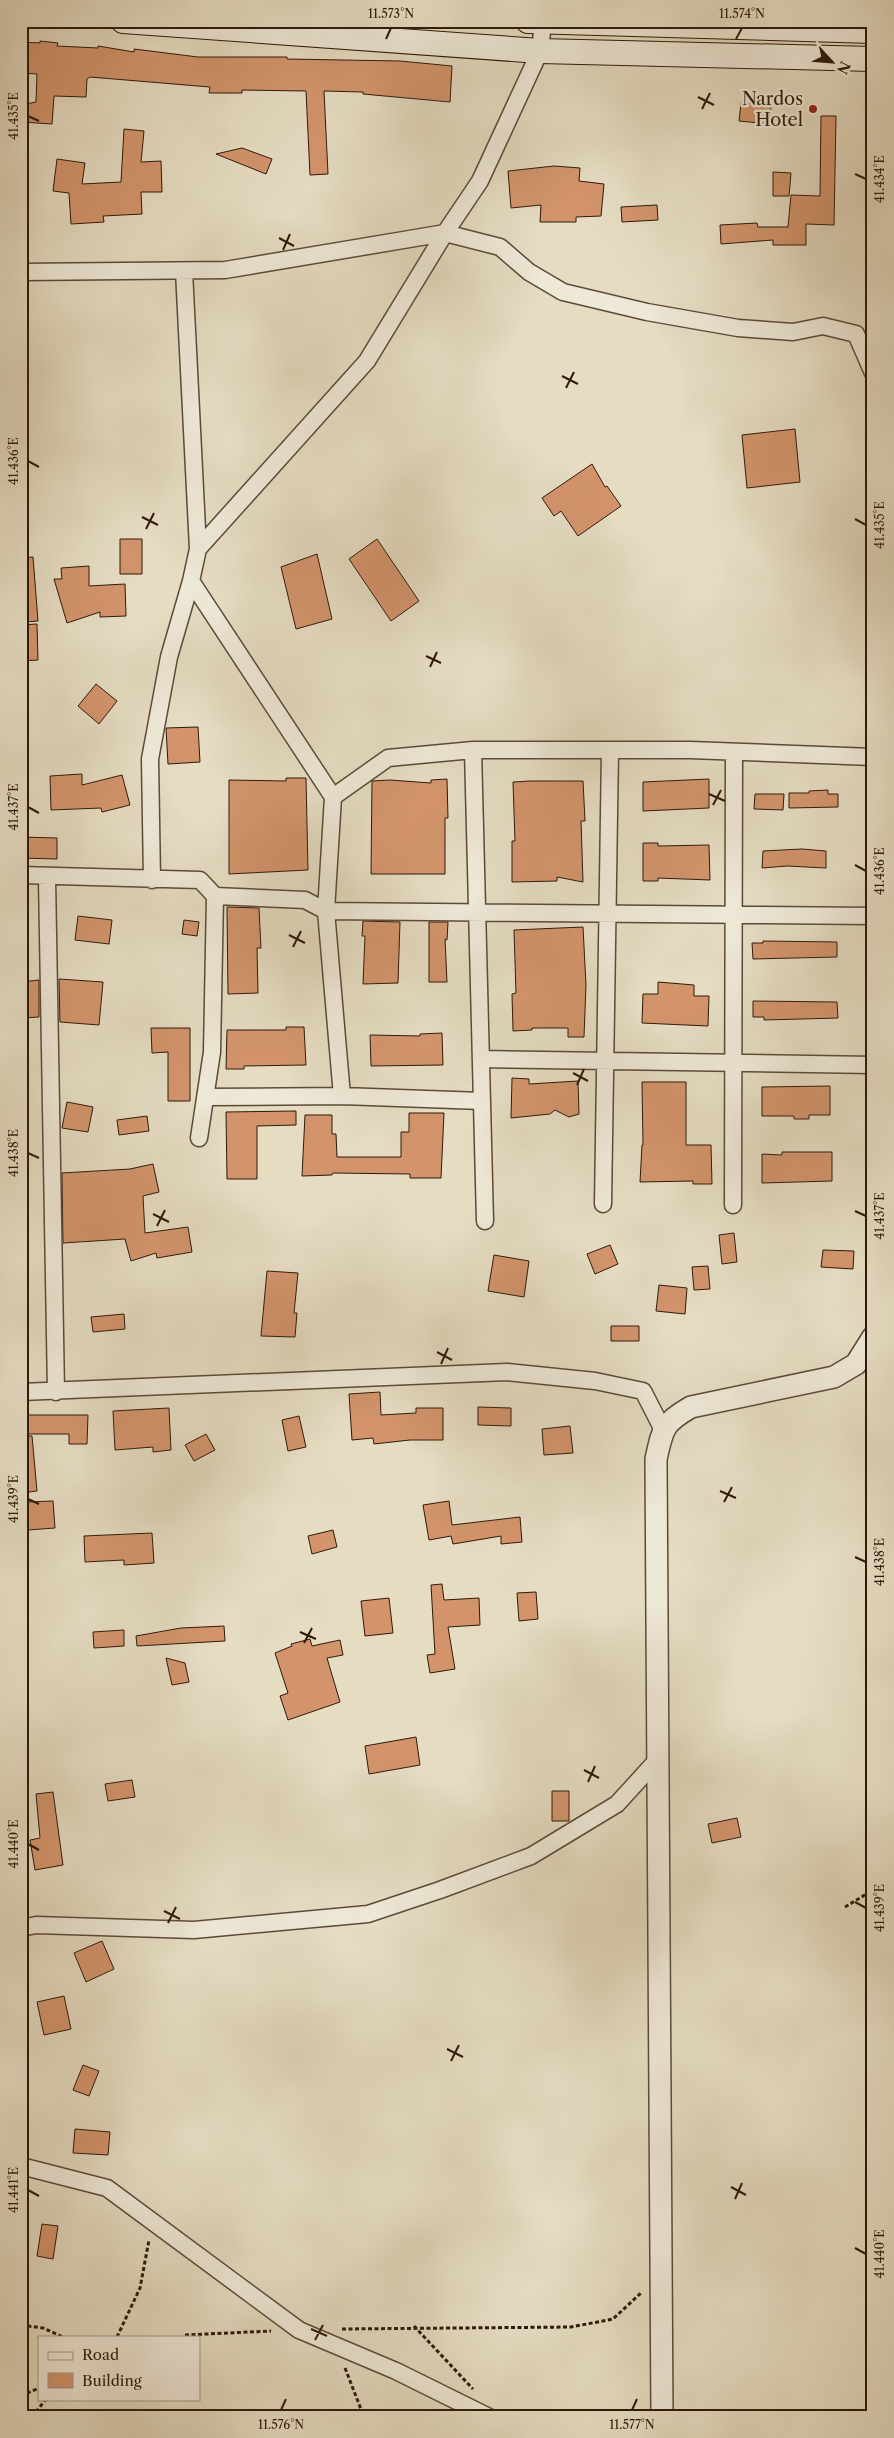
<svg xmlns="http://www.w3.org/2000/svg" width="894" height="2438" font-family="'Libre Caslon Text',serif">
	<rect width="100%" height="100%" fill="#e5dcc2"/>
	<filter id="stains"><feTurbulence type="fractalNoise" baseFrequency=".004" numOctaves="4"/><feColorMatrix values="0 0 0 0 .2 0 0 0 0 .09 0 0 0 0 .02 0 0 0 .5 -.17"/></filter>
	<radialGradient id="worn" r=".72"><stop offset=".6" stop-color="#630" stop-opacity="0"/><stop offset="1" stop-color="#630" stop-opacity=".3"/></radialGradient>
	<path fill="#d3946c" stroke="#2e190a" d="M40 41 58 43 57 46 98 48V46L134 52V49L198 57H287V59L400 61 452 66 450 102 363 94V92L324 91 328 174 310 175 306 91 242 90V93H209L210 87 90 77 87 79 86 97 54 96 52 124 21 122V105L36 102 37 74 21 73V42L40 43Z
		M741 103 771 105 770 124 739 121Z
		M821 116H836L834 225 806 224V245H773V240L721 244 720 225 757 223 758 227H788L791 195 820 196Z
		M124 129 144 131 141 162 161 161 162 192H141L142 214 103 216 104 222 71 224 69 193 53 191 57 159 85 163 82 184 121 182Z
		M242 148 272 159 266 174 216 154Z
		M554 166 580 168 579 181 604 184 601 216 576 217V222H540L541 205 511 208 508 171Z
		M773 172 791 173 789 196H773Z
		M657 205 658 220 622 222 621 207Z
		M795 429 800 482 747 488 742 435Z
		M592 464 605 487 607 486 621 506 578 536 561 511 554 516 542 498Z
		M120 539H142V574H120Z
		M377 539 419 601 391 621 349 559Z
		M317 554 332 619 296 629 281 567Z
		M33 557 38 621 23 622 21 558Z
		M89 566V586L125 584 126 616 100 617V612L67 623 54 579H62L61 568Z
		M37 624 38 660 21 661V625Z
		M96 684 117 701 99 724 78 706Z
		M198 727 200 762 168 764 166 728Z
		M82 774V785L122 775 130 805 102 812 101 808 51 810 50 776Z
		M286 778H306L308 870 229 874V780L286 781Z
		M447 779 448 818H445V874H371L372 781 390 780 431 783V780Z
		M709 779V808L643 811V782Z
		M530 781H583L585 821H581L583 882 557 877V881L512 882V841H515L513 782Z
		M828 790V794H838V807L789 808V793H809V791Z
		M755 794H784L783 810 754 809Z
		M21 837 57 838V859L21 858Z
		M643 843H658V846L709 845 710 880 658 878V881H643Z
		M802 849 826 851V868L787 866 762 868 763 851Z
		M227 907 259 908 261 948H257L258 993 228 994Z
		M78 916 112 920 109 944 75 940Z
		M184 920 199 922 197 936 182 934Z
		M363 921 400 922 398 983 363 984 365 936H362Z
		M429 922H448L447 940 445 939 447 982H429Z
		M583 927 586 985 584 1037H568V1028H532V1030L513 1031 512 994 516 993 514 930Z
		M763 941 837 942V957L753 959 752 943H763Z
		M59 979 103 982 99 1025 60 1022Z
		M39 980V1017L21 1018V982Z
		M658 982 694 985V996H709L708 1026 642 1023 643 994H658Z
		M753 1001 837 1002 838 1018 764 1020V1017H753Z
		M286 1027H304L306 1065 244 1066V1069H226L227 1030H286Z
		M151 1028H190V1101H168V1052L152 1053Z
		M442 1033 443 1065 371 1066 370 1035 420 1036V1034Z
		M512 1078 529 1079V1084L578 1081 579 1114 569 1117 555 1110 550 1114 511 1118Z
		M642 1082H686V1145H711L712 1184H693V1181L640 1182 642 1145H643Z
		M830 1086V1115H809V1119H794V1116H762V1087Z
		M67 1102 93 1107 88 1132 62 1128Z
		M296 1111V1125L257 1126V1179H227L226 1112Z
		M409 1113H444L441 1178H410V1174L333 1173 332 1175 302 1176 305 1115H332V1134H336L337 1157H401V1132H409Z
		M147 1116 149 1131 119 1135 117 1120Z
		M782 1152H832V1181L762 1183V1154L782 1155Z
		M153 1164 159 1192 143 1196 145 1233 188 1227 192 1252 157 1258 156 1253 131 1261 125 1239 63 1243 62 1173 130 1169Z
		M734 1233 737 1262 722 1264 719 1235Z
		M610 1245 618 1264 595 1274 587 1254Z
		M823 1250 854 1251 853 1269 821 1267Z
		M494 1255 529 1261 524 1297 488 1291Z
		M708 1266 710 1289 694 1290 692 1267Z
		M267 1271 298 1273 294 1313H297L295 1337 261 1336Z
		M659 1285 687 1288 685 1314 656 1311Z
		M124 1314 125 1329 93 1332 91 1317Z
		M611 1326H639V1341H611Z
		M380 1392 381 1415 416 1413V1408H443V1440H410L374 1444 373 1438 352 1440 349 1394Z
		M478 1407 511 1408V1426L478 1425Z
		M169 1408 171 1450 153 1452V1447L115 1450 113 1411Z
		M21 1415H88L87 1444H69V1434H21Z
		M299 1416 306 1447 288 1451 282 1420Z
		M570 1426 573 1453 544 1455 542 1429Z
		M206 1434 215 1450 194 1461 185 1445Z
		M21 1436H32L37 1491 21 1493Z
		M53 1501 55 1528 28 1530 26 1502Z
		M449 1501 452 1525 520 1517 522 1542 501 1544V1536L453 1544 451 1536 429 1540 423 1505Z
		M333 1530 337 1547 312 1554 308 1536Z
		M152 1533 154 1563 124 1565V1560L85 1562 84 1536Z
		M442 1584 444 1600 479 1598 480 1625 448 1627 455 1669 430 1673 427 1655 435 1654 431 1585Z
		M536 1592 538 1619 519 1621 517 1593Z
		M389 1598 393 1633 365 1636 361 1601Z
		M224 1626 225 1641 137 1646 136 1636 181 1628Z
		M124 1630V1646L94 1648 93 1632Z
		M310 1639 312 1646 340 1640 343 1655 327 1658 340 1702 288 1720 280 1696 288 1693 275 1653 292 1646 291 1644Z
		M166 1658 185 1663 189 1682 172 1685Z
		M416 1737 420 1765 369 1774 365 1746Z
		M132 1780 135 1797 108 1801 105 1784Z
		M552 1791H569V1821H552Z
		M53 1792 63 1865 35 1870 30 1840 40 1838 36 1794Z
		M737 1818 741 1837 712 1843 708 1824Z
		M102 1941 114 1969 86 1982 74 1953Z
		M64 1996 71 2029 44 2035 37 2002Z
		M83 2065 99 2071 89 2096 73 2090Z
		M75 2129 110 2132 108 2155 73 2153Z
		M42 2224 58 2226 53 2259 37 2256Z"/>
	<g fill="none" stroke-linecap="round" stroke-linejoin="round">
		<defs>
			<path id="minor" d="M184 271 198 549
				M21 272 225 270 445 233 480 181 540 51 543 22
				M873 373 856 334 823 326 793 332 738 328 647 312 563 292 529 272 500 247 445 233 367 361 198 549 191 581 333 797 388 758 473 750H690L873 757
				M473 750 485 1221
				M333 797 326 911 342 1096
				M21 875 200 880 215 896
				M47 878 56 1392
				M152 880 150 759 169 657 191 581
				M481 1059 873 1065
				M205 1097 342 1096 482 1101
				M199 1138 212 1052 215 896 305 900 326 911 873 916
				M603 1204 610 750
				M733 1205 734 752
				M21 1392 507 1372 595 1381 643 1391 663 1430
				M21 1928 36 1925 194 1930 368 1914 440 1890 531 1856 617 1804 658 1759
				M21 2166 107 2188 299 2330 396 2371 489 2417"/>
			<path id="tertiary" d="M662 2417 656 1459C663 1428 663 1423 691 1407L834 1377 856 1364 873 1337"/>
			<path id="secondary" d="M123 21 540 51 873 59
				M528 21 873 31"/>
		</defs>
		<use href="#minor" stroke="#5c4a38" stroke-width="19"/>
		<use href="#tertiary" stroke="#5c4a38" stroke-width="24"/>
		<use href="#secondary" stroke="#2e190a" stroke-width="26"/>
		<path stroke="#2e190a" stroke-width="3" stroke-dasharray="4 2.5" stroke-linecap="butt" d="M845 1907 873 1890
			M21 2325 43 2328 63 2337
			M414 2326 473 2389
			M342 2329 571 2327 613 2319 642 2292
			M185 2335 271 2331
			M117 2337 140 2288 149 2240
			M345 2368 364 2417
			M21 2396 39 2388
			M32 2417 46 2399"/>
		<use href="#minor" stroke="#eee8d7" stroke-width="16"/>
		<use href="#tertiary" stroke="#eee8d7" stroke-width="21"/>
		<use href="#secondary" stroke="#eee8d7" stroke-width="24"/>
	</g>
	<path fill="none" stroke="#2e190a" stroke-width="2" d="M386 39 391 28M736 39 742 28M698 97 714 105M702 109 710 93M28 116 39 121M855 174 866 179M279 238 294 246M283 250 290 234M562 376 578 384M566 388 574 372M28 461 39 467M142 517 158 525M855 519 866 525M146 529 154 513M426 656 441 663M430 667 437 652M709 794 725 801M713 805 721 790M28 807 39 813M855 865 866 871M289 935 305 943M293 947 301 931M573 1073 588 1081M577 1085 584 1069M28 1153 39 1158M855 1211 866 1216M153 1214 169 1222M157 1226 165 1210M437 1352 452 1360M441 1364 448 1348M720 1491 736 1498M28 1499 39 1504M724 1502 732 1487M855 1557 866 1562M300 1632 316 1639M304 1643 312 1628M584 1770 599 1778M588 1782 595 1766M28 1844 39 1850M855 1902 866 1908M164 1911 180 1919M168 1923 176 1907M447 2049 463 2057M451 2061 459 2045M731 2187 746 2195M28 2190 39 2196M735 2199 742 2183M855 2248 866 2254M311 2329 327 2336M315 2340 323 2325M281 2410 286 2399M632 2410 637 2399"/>
	<circle fill="#8f2418" stroke="#eee8d7" stroke-width="2" cx="813" cy="109" r="5"/>
	<g text-anchor="middle" dominant-baseline="central" stroke-width="5" stroke-linejoin="round" paint-order="stroke">
		<g font-size="18" fill="#2e190a" stroke="#eee8d7" text-anchor="end">
			<text x="803" y="99">Nardos<tspan x="803" dy="21">Hotel</tspan></text>
		</g>
	</g>
	<rect width="894" height="2438" fill="none" stroke="#e5dcc2" stroke-width="55"/>
	<rect x="38" y="2336" width="162" height="65" fill="#eee8d7" stroke="#a19585"/>
	<rect x="48" y="2352" width="25" height="8" fill="#eee8d7" stroke="#a19585"/>
	<text x="82" y="2360" font-size="15" fill="#2e190a">Road</text>
	<rect x="48" y="2373" width="25" height="15" fill="#d3946c" stroke="#a19585"/>
	<text x="82" y="2386" font-size="15" fill="#2e190a">Building</text>
	<g transform="translate(832 62) rotate(116)" stroke="#eee8d7" stroke-width="4" paint-order="stroke">
	<path d="M0-4L9 19L0 12L-9 19Z" fill="#2e190a"/>
	<text y="-8" font-size="14" font-weight="bold" text-anchor="middle" fill="#2e190a">N</text>
	</g>
	<rect x="28" y="28" width="838" height="2382" fill="none" stroke="#2e190a" stroke-width="2"/>
	<g font-size="12" text-anchor="middle" fill="#2e190a">
		<text x="391" y="18">11.573°N</text>
		<text x="742" y="18">11.574°N</text>
		<text transform="translate(14 116) rotate(-90)" y="4">41.435°E</text>
		<text transform="translate(880 179) rotate(-90)" y="4">41.434°E</text>
		<text transform="translate(14 461) rotate(-90)" y="4">41.436°E</text>
		<text transform="translate(880 525) rotate(-90)" y="4">41.435°E</text>
		<text transform="translate(14 807) rotate(-90)" y="4">41.437°E</text>
		<text transform="translate(880 871) rotate(-90)" y="4">41.436°E</text>
		<text transform="translate(14 1153) rotate(-90)" y="4">41.438°E</text>
		<text transform="translate(880 1216) rotate(-90)" y="4">41.437°E</text>
		<text transform="translate(14 1499) rotate(-90)" y="4">41.439°E</text>
		<text transform="translate(880 1562) rotate(-90)" y="4">41.438°E</text>
		<text transform="translate(14 1844) rotate(-90)" y="4">41.440°E</text>
		<text transform="translate(880 1908) rotate(-90)" y="4">41.439°E</text>
		<text transform="translate(14 2190) rotate(-90)" y="4">41.441°E</text>
		<text transform="translate(880 2254) rotate(-90)" y="4">41.440°E</text>
		<text x="281" y="2429">11.576°N</text>
		<text x="632" y="2429">11.577°N</text>
	</g>
	<rect width="100%" height="100%" filter="url(#stains)"/>
	<rect width="100%" height="100%" fill="url(#worn)"/>
</svg>
